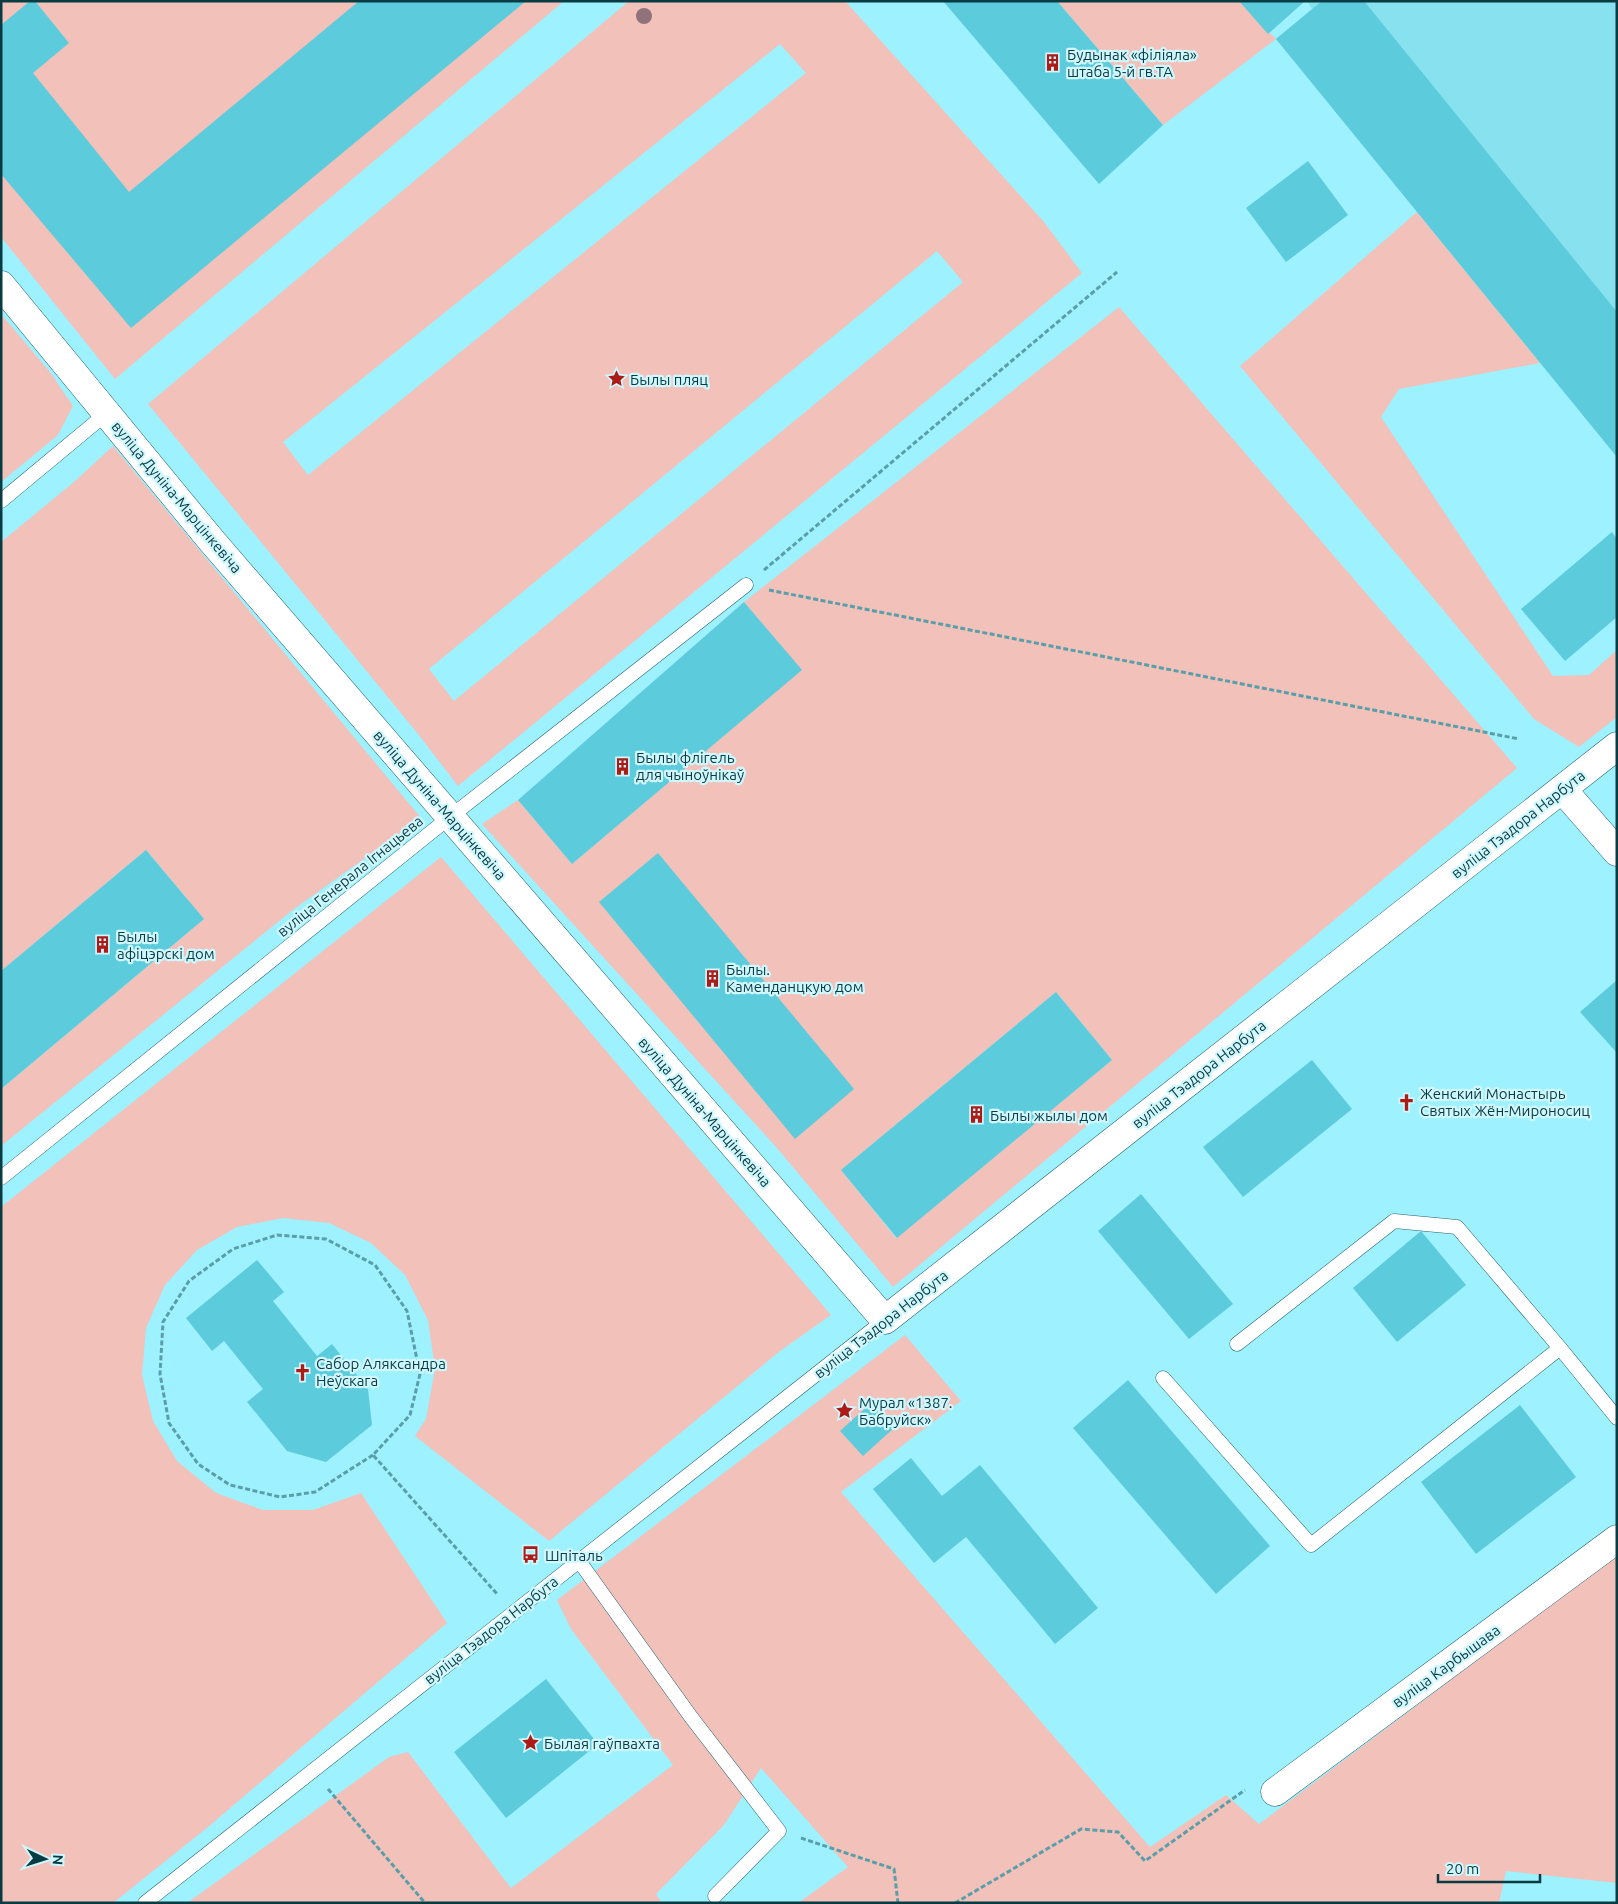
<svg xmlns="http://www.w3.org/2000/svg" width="1618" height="1904" font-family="Ubuntu,sans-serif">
	<rect width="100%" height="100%" fill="#9ef1ff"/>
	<path fill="#87e1ef" d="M1307 1H1617V457L1276 39 1312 9Z"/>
	<path fill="#f2c1ba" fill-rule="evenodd" d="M1 1H564L115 379 1 237Z
		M629 1H845L1044 222 1082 273 458 786 418 734 148 404ZM780 44 806 73 308 475 283 442ZM937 251 963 282 454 701 429 669Z
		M1057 1H1239L1276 39 1163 125Z
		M1417 212 1540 363 1399 389 1381 417 1553 676 1589 675 1617 650V717L1579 747 1534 719 1240 366Z
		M1119 307 1517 768 893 1287 777 1148 482 824 518 800 572 864 801 670 744 602ZM1056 992 1112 1060 896 1238 841 1170Z
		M1 314 50 372 73 406 58 435 1 482Z
		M113 446 421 818 294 909 1 1146V1089L204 919 146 850 1 971V542L74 482Z
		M441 857 831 1315 780 1351 549 1541 415 1436 426 1419 435 1369 428 1320 405 1275 371 1243 329 1223 283 1218 237 1227 197 1250 165 1285 146 1328 142 1375 153 1421 177 1461 216 1493 263 1510H313L361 1493 447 1623 208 1827 113 1903H1V1207Z
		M905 1335 961 1401 841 1492 1150 1847 1226 1795 1259 1824 1617 1555V1883L1506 1871 1499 1903H798L848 1867 761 1768 724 1825 656 1894 662 1903H187L389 1757 408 1752 511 1888 673 1765 571 1629 557 1600Z"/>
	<path fill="#5ccbdb" d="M30 1H35L69 43 33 73 129 192 359 1H526L131 328 1 174V25Z
		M943 1H1057L1163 125 1099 184Z
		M1239 1H1305L1268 34Z
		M1322 1H1364L1617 312V457L1276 39Z
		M1308 161 1348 215 1286 262 1246 208Z
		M1612 532 1617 539V617L1565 661 1521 609Z
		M744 602 802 670 572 864 518 800Z
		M146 850 204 919 1 1089V971Z
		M658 853 854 1089 795 1139 599 902Z
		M1617 980V1053L1580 1012Z
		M1056 992 1112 1060 897 1238 841 1170Z
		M1312 1060 1352 1109 1243 1197 1203 1147Z
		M1141 1194 1233 1304 1189 1339 1098 1231Z
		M1421 1231 1466 1285 1397 1342 1353 1288Z
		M257 1260 284 1292 273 1301 317 1356 332 1344 368 1389 372 1425 326 1462 287 1451 247 1402 263 1389 224 1341 212 1351 186 1318Z
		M1128 1380 1270 1546 1216 1594 1073 1428Z
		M871 1403 894 1428 863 1456 840 1431Z
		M1520 1405 1576 1477 1476 1554 1421 1482Z
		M911 1458 942 1496 980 1465 1098 1608 1055 1644 966 1537 934 1563 873 1489Z
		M546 1679 598 1744 506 1818 454 1752Z"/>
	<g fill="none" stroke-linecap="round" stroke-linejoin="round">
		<defs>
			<path id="service" d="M1 501 107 413
				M1 1178 450 817 746 585
				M1237 1344 1394 1221 1457 1227 1560 1348
				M1163 1378 1311 1545 1560 1348 1617 1418
				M579 1561 691 1717 779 1831 715 1896
				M145 1903 885 1320"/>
			<path id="minor" d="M1 285 211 540 885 1320 1617 746
				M1562 789 1617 852
				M1275 1792 1617 1539"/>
		</defs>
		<use href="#service" stroke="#27626b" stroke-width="15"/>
		<use href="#minor" stroke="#27626b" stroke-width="29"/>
		<path stroke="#599ea8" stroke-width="3" stroke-dasharray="5 2.5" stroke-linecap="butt" d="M764 570 1117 272
			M769 590 1519 739
			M373 1455 315 1492 280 1497 230 1485 198 1464 169 1423 160 1374 163 1322 189 1281 233 1249 277 1235 326 1239 375 1265 407 1311 420 1374 410 1415 373 1455 498 1595
			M328 1789 425 1903
			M801 1838 894 1869 898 1903
			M955 1903 1081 1829 1118 1832 1145 1861 1245 1790"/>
		<use href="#service" stroke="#fff" stroke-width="14"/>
		<use href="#minor" stroke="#fff" stroke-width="28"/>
	</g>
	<circle fill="#907378" cx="644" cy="16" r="8"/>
	<defs>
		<symbol id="building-bare" viewBox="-9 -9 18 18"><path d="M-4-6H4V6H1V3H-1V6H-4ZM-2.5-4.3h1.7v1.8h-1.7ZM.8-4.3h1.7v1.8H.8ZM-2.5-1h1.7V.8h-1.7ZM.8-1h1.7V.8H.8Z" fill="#ac1b16" stroke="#d0f7fe" stroke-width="2.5" paint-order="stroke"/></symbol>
		<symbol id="sight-bare" viewBox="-9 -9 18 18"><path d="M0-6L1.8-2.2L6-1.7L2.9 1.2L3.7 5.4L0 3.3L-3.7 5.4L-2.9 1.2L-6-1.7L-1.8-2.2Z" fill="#ac1b16" stroke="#d0f7fe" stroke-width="2.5" paint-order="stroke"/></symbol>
		<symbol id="church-bare" viewBox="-9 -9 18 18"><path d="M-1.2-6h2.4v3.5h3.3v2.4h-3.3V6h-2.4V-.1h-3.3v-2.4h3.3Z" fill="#ac1b16" stroke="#d0f7fe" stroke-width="2.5" paint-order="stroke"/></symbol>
		<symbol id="bus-bare" viewBox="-9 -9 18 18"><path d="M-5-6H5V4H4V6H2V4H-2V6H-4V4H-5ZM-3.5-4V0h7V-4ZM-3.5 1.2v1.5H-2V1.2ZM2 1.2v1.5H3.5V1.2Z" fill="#ac1b16" stroke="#d0f7fe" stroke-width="2.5" paint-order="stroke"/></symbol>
	</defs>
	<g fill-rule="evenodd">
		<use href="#building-bare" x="1040" y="50" width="25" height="25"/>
		<use href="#sight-bare" x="604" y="366" width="25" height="25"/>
		<use href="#building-bare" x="610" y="754" width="25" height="25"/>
		<use href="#building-bare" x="90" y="932" width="25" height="25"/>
		<use href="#building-bare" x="700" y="966" width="25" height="25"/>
		<use href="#church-bare" x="1394" y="1090" width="25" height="25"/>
		<use href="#building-bare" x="964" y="1102" width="25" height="25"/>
		<use href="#church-bare" x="290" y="1360" width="25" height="25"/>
		<use href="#sight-bare" x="832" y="1398" width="25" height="25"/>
		<use href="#bus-bare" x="518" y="1542" width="25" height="25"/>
		<use href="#sight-bare" x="518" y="1730" width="25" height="25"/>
	</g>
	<g text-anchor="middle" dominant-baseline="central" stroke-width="4.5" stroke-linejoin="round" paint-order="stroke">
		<g font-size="15" fill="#093c42" stroke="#d0f7fe" text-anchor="start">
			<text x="1067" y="54">Будынак «філіяла»<tspan x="1067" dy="17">штаба 5-й гв.ТА</tspan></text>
			<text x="630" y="379">Былы пляц</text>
			<text x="636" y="757">Былы флігель<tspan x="636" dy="17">для чыноўнікаў</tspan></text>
			<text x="117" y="936">Былы<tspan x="117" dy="17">афіцэрскі дом</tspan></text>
			<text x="726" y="969">Былы.<tspan x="726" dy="17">Каменданцкую дом</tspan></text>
			<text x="1420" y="1093">Женский Монастырь<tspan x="1420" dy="17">Святых Жён-Мироносиц</tspan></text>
			<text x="990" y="1115">Былы жылы дом</text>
			<text x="316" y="1363">Сабор Аляксандра<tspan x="316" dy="17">Неўскага</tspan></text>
			<text x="859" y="1402">Мурал «1387.<tspan x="859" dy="17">Бабруйск»</tspan></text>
			<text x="545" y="1555">Шпіталь</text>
			<text x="544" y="1743">Былая гаўпвахта</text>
		</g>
		<g font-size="15" fill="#093c42" stroke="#d0f7fe">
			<text transform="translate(177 497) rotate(50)">вуліца Дуніна-Марцінкевіча</text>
			<text transform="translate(440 805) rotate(49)">вуліца Дуніна-Марцінкевіча</text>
			<text transform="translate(1518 824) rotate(-38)">вуліца Тэадора Нарбута</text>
			<text transform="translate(350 876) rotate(-39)">вуліца Генерала Ігнацьева</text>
			<text transform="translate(1199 1074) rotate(-38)">вуліца Тэадора Нарбута</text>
			<text transform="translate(705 1112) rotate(49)">вуліца Дуніна-Марцінкевіча</text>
			<text transform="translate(881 1324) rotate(-38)">вуліца Тэадора Нарбута</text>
			<text transform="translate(491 1630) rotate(-38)">вуліца Тэадора Нарбута</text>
			<text transform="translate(1446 1666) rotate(-36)">вуліца Карбышава</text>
		</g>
	</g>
	<rect width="1618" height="1904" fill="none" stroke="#093c42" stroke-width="5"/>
	<g transform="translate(45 1859) rotate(94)" stroke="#d0f7fe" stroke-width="4" paint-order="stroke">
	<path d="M0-4L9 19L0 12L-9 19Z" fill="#093c42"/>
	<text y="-8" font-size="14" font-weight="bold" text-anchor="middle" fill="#093c42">N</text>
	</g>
	<path d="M1438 1874v8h102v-8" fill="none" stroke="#093c42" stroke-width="2.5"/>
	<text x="1446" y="1874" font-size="15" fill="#093c42" stroke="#d0f7fe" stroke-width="4" paint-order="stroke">20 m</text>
</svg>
